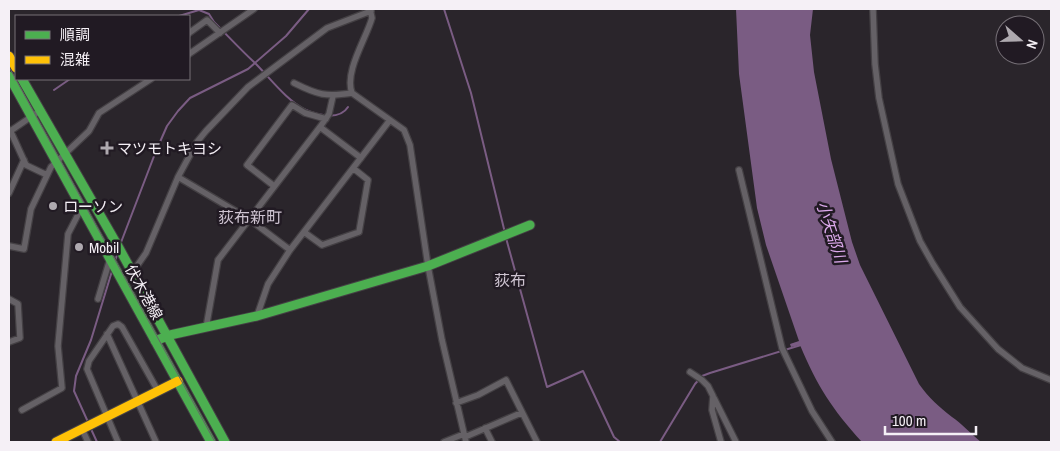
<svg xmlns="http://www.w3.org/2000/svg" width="1060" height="451" font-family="'Archivo Narrow','Noto Sans JP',sans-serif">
	<rect width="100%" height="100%" fill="#2a252b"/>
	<path fill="#7a5c83" d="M736 9H813L810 35 814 72 831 159 852 242 860 265 919 384C929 398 939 407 952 417 960 422 972 435 981 442H862C832 409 817 386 800 345L791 347 790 344 799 341 766 245 757 208 739 74Z"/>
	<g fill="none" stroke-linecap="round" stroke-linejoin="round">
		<path stroke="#7a5c83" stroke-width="2" d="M444 9 471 93 505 233
			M179 16 199 10 209 14 214 22C228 36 241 50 255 63 270 78 287 101 306 110 319 116 340 120 348 107
			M54 90 70 79
			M506 238 547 387 583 371 614 437 620 442
			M120 245 156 151 167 126 178 111 190 98 248 69 286 36 309 9
			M115 261 118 252
			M88 422 74 391 76 376 91 340 112 271
			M91 429 97 442
			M660 442 695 384 702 376 710 373 801 345"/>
		<defs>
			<path id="street" d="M370 9 372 18C366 39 344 72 352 93L404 130 410 145 428 266 442 340 466 442
				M873 9 875 64 879 98 898 184 920 241 933 264 960 307 998 349 1022 368 1051 380
				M189 33 207 20 220 33
				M189 54 254 9
				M294 83C318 95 326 97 352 93
				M320 127 329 114 333 96
				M10 130 26 165 47 175
				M9 132 41 110
				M739 170 782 348 812 411 832 442
				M178 177 249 219 290 250
				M274 186 247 165 292 105 305 113 326 119
				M9 193 24 160
				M304 232 322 245 359 232 368 180 353 168
				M9 246 24 249 31 209 51 167 89 131 99 113 151 79
				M132 273 146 253 178 177 197 142 206 131 248 87 327 28 371 11
				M9 299 18 304 20 338 9 342
				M98 299 110 259
				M257 316 268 284 290 250 390 120
				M206 328 218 260 320 127 361 158
				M107 334 156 442
				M690 372 702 380 708 386 713 396 712 410 721 442
				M714 398 736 442
				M456 403 478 395 506 380 537 442
				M22 410 62 388 58 346 68 234 82 207
				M485 428 492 442
				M82 429 88 442
				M465 437 521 413
				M118 442 87 369 89 361 113 326 118 324 122 327 158 391
				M444 442 464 434"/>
			<path id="fast" d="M9 76 211 442
				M22 79 119 248 225 442
				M155 341 170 335 257 316 428 266 530 225"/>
			<path id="slow" d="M9 56 16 68
				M56 442 178 381"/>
		</defs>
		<use href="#street" stroke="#444044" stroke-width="8"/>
		<use href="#fast" stroke="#444044" stroke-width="11"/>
		<use href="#slow" stroke="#444044" stroke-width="11"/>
		<use href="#street" stroke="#656166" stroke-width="5.5"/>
		<use href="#fast" stroke="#4caf50" stroke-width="9"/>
		<use href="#slow" stroke="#ffc107" stroke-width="9"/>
		<path stroke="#656166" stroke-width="1" d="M9 67 215 442"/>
	</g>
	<g fill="#aea9af" stroke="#211a23" stroke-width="2">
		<path d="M104.5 140.5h5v5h5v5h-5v5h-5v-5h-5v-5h5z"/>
		<circle cx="53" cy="206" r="5"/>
		<circle cx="79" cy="247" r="5"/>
	</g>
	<g text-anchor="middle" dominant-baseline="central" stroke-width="5" stroke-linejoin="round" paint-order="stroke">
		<g font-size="15" fill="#f5f0f6" stroke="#211a23" text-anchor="start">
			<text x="117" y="148">マツモトキヨシ</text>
			<text x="63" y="206">ローソン</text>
			<text x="89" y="247">Mobil</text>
		</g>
		<g font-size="15" fill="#f5f0f6" stroke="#211a23">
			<text transform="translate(144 292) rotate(61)">伏木港線</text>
		</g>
		<g font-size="16" fill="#cdc3d0" stroke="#211a23">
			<text x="250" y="217">荻布新町</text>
			<text x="510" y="280">荻布</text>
		</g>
		<g font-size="16" font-style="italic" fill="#dca9ec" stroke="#211a23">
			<text transform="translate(832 232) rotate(72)">小矢部川</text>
		</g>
	</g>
	<rect width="1060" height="451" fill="none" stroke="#f5f0f6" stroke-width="20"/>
	<rect x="15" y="15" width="175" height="65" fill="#211a23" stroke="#767077"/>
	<rect x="25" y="31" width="25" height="8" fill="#4caf50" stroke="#767077"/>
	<text x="60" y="40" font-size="15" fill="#f5f0f6">順調</text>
	<rect x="25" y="56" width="25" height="8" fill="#ffc107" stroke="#767077"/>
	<text x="60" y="65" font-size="15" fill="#f5f0f6">混雑</text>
	<g transform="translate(1020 40) rotate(110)"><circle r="24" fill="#211a23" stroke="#767077"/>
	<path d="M0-4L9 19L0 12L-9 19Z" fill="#aea9af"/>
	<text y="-8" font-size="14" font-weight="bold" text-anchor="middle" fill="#f5f0f6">N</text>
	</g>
	<path d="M885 426v8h91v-8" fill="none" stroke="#f5f0f6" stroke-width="2.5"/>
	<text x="892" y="426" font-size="15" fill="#f5f0f6" stroke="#211a23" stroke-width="4" paint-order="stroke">100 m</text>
</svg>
